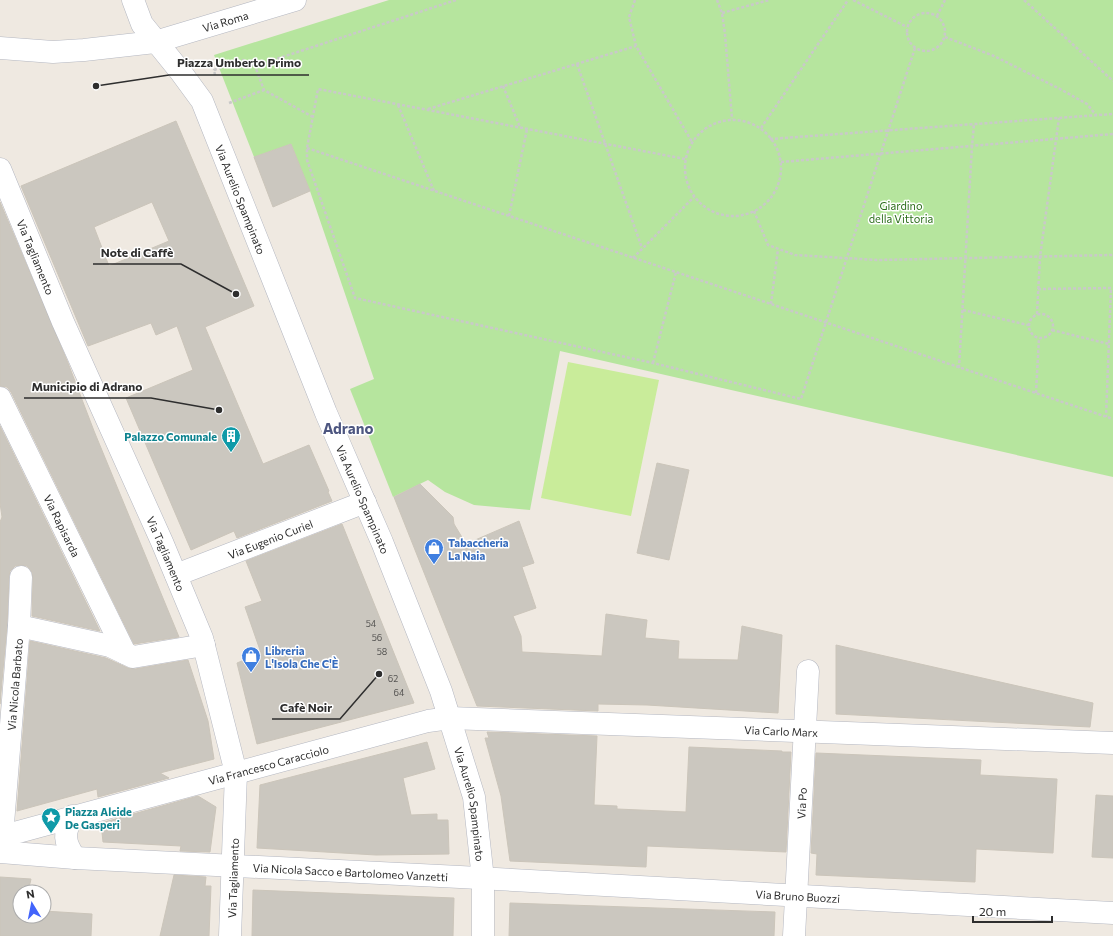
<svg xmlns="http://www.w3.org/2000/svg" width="1113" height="936" font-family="Commissioner,sans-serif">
	<rect width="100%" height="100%" fill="#efe9e1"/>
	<path fill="#b6e59e" d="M389 0H1113V477L560 351 530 510 474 505 445 492 428 480 393 497 350 389 374 379 310 191 291 144 254 157 214 55Z"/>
	<path fill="#c9ec9a" d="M568 362 659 380 631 516 541 498Z"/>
	<path fill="#cbc7bf" stroke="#cbc5ba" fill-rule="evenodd" d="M176 121 254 306 205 327 263 464 309 445 329 491 328 492 332 501 237 538 234 531 191 550 126 398 193 370 177 326 156 335 151 323 88 346 21 186ZM152 202 169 241 109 266 94 227Z
		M291 144 310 191 273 207 254 157Z
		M0 202 68 363 94 431 179 637 134 644 11 392 7 387 0 386Z
		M0 426 100 631 32 616 33 578 32 572 27 566 21 565 15 566 10 571 9 576 7 625 0 704V522L2 517 0 503Z
		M657 463 689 470 669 560 637 553Z
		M420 484 453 517 454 524 466 544 519 521 534 563 522 567 536 608 513 616 521 636 522 652 602 656 606 614 647 620 645 638 679 641 678 659 738 660 742 626 782 635 778 713 647 705 598 704V711L477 706 394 497Z
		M342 524 414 703 257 744 237 663 261 653 245 607 262 601 246 561Z
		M30 641 106 658 128 668 135 669 188 660 208 721 214 759 160 773 169 778 98 797 97 789 17 811Z
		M836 645 1093 703 1090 727 836 714Z
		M487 732 597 736 594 805 617 806V809L686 812 689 747 782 751V752H791L786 852 647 846 646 867 510 861 501 796 485 738H489Z
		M427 742 435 769 403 778 411 815 437 814V820H448L449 854 376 855 257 848 260 785Z
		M816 753 981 760 980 775 1057 779 1053 853 976 849 975 882 816 875 817 854 811 853Z
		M1096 795 1113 796V858L1092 857Z
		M198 796 216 807 210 852 180 851 181 846 103 842 101 823Z
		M174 875 206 877 205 886H211L209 936H160Z
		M0 877 31 879 28 892H20V916H44V911L92 914 91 936H0Z
		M253 890 454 898 453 936H252Z
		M510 903 775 912 774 936H509Z"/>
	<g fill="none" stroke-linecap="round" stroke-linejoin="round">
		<defs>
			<g id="minor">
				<path id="s1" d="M133 0 142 24 180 71 202 101 326 413 382 542 441 691 474 797 483 879V936"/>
				<path id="s2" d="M0 48 53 52 84 50 155 42 295 0"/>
				<path id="s3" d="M0 169 63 322 162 542 202 638 236 773 230 936"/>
				<path id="s4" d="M0 398 125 653"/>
				<path id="s5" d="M176 575 365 502"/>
				<path d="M19 626 110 646 133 657 204 645"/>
				<path d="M73 816C63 833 64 842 75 858"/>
				<path id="s6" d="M2 836 19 626 21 577"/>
				<path id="s7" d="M0 837 428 721 450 718 1113 743"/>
				<path id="s8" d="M0 852 75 858 460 877 1113 913"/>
				<path id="s9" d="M794 936 808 671"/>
			</g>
		</defs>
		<use href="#minor" stroke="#b4b7c1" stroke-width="23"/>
		<path stroke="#c9c9c9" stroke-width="2.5" stroke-dasharray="3 2" stroke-linecap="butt" d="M635 0 629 17 636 46 692 142
			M717 0 722 13 725 34 732 119
			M853 0 907 27
			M1024 0 1113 81
			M907 32a19 19 0 1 1 38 0a19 19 0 1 1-38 0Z
			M722 13 769 0
			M937 16 945 0
			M945 37 994 56 1060 89 1087 104 1096 115
			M577 64 642 248
			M215 75 214 70 243 60 255 66
			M503 86 520 127
			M229 103 264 90
			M398 105 434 191
			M428 109 636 46
			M313 117 264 90 255 66 456 0
			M685 168a48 48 0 1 1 96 0a48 48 0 1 1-96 0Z
			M761 128 848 0
			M770 139 1113 114
			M307 148 1113 419
			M685 159 318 89 307 148V160L355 298 653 363 801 399 915 48
			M781 162 1113 134
			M754 211 768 245 795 255 877 260 1113 255
			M509 216 527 129
			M633 258 694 197
			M1038 289 1111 288 1106 417
			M771 304 778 249
			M963 310 1028 325
			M1029 326a12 12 0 1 1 24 0a12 12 0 1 1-24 0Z
			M1037 314 1040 257 1059 118
			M1052 330 1109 344
			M653 363 676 272
			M959 368 972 146 974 124
			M1036 393 1039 338"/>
		<use href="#minor" stroke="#fff" stroke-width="22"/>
	</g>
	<defs>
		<symbol id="building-pin" viewBox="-11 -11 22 30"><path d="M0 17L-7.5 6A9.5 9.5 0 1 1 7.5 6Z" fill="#0f9aa8" stroke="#fff"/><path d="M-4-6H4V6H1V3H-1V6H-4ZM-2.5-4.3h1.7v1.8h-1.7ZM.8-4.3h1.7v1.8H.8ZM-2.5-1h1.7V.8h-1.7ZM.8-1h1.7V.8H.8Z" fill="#fff"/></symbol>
		<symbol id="shop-pin" viewBox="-11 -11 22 30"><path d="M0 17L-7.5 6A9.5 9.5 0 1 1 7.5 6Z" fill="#3f7fe0" stroke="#fff"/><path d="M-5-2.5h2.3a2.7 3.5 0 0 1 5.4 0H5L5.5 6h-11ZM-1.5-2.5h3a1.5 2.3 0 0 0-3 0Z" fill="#fff"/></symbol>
		<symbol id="sight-pin" viewBox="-11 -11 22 30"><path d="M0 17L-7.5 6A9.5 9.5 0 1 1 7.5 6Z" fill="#0f9aa8" stroke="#fff"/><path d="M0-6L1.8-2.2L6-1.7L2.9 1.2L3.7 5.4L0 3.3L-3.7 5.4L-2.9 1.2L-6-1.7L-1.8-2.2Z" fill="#fff"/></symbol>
	</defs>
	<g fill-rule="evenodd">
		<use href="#building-pin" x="220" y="425" width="22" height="30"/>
		<use href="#shop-pin" x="423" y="537" width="22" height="30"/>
		<use href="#shop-pin" x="240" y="645" width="22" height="30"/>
		<use href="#sight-pin" x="40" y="806" width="22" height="30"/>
	</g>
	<g text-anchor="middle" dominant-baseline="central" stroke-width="3" stroke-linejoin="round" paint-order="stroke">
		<g font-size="9" fill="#555452">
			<text x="371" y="623">54</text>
			<text x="377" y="637">56</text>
			<text x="382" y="651">58</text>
			<text x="393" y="678">62</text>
			<text x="399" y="692">64</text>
		</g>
		<g font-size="11" fill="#2e2e2e" stroke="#fff">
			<text stroke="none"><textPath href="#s2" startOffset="229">Via Roma</textPath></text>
			<text stroke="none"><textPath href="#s1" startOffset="229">Via Aurelio Spampinato</textPath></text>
			<text stroke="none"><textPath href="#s3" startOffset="95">Via Tagliamento</textPath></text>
			<text stroke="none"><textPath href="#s1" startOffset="553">Via Aurelio Spampinato</textPath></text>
			<text stroke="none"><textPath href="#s4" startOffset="142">Via Rapisarda</textPath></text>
			<text stroke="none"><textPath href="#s5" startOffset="101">Via Eugenio Curiel</textPath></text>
			<text stroke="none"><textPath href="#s3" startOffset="419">Via Tagliamento</textPath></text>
			<text stroke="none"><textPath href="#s6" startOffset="152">Via Nicola Barbato</textPath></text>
			<text stroke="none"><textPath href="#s7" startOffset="797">Via Carlo Marx</textPath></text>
			<text stroke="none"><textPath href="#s7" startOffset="278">Via Francesco Caracciolo</textPath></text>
			<text stroke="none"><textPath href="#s1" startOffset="877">Via Aurelio Spampinato</textPath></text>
			<text stroke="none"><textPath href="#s9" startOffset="133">Via Po</textPath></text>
			<text stroke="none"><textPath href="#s8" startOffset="351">Via Nicola Sacco e Bartolomeo Vanzetti</textPath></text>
			<text transform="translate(233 878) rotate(-88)">Via Tagliamento</text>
			<text stroke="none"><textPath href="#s8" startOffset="799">Via Bruno Buozzi</textPath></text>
		</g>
		<g font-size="11" fill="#2c6e1b" stroke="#fff">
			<text x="901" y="205">Giardino<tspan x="901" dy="13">della Vittoria</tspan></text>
		</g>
		<g font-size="11" font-weight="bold" fill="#0d838f" stroke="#fff" text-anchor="end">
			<text x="217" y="436">Palazzo Comunale</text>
			<text x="65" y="811" text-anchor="start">Piazza Alcide<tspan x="65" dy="13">De Gasperi</tspan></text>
		</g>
		<g font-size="11" font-weight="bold" fill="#366cbe" stroke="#fff" text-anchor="start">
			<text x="448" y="542">Tabaccheria<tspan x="448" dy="13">La Naia</tspan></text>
			<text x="265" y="650">Libreria<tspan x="265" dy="13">L'Isola Che C'È</tspan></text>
		</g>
		<g font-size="15" font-weight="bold" fill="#4d5680" stroke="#fff">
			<text x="348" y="428">Adrano</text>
		</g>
	</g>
	<path fill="none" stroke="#2e2e2e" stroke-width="1.5" d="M96 86L169 75H309M236 294L181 264H93M219 410L151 398H24M379 674L340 719H272"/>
	<g fill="#2e2e2e" stroke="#fff" stroke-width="1.5">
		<circle cx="96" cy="86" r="4"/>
		<circle cx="236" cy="294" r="4"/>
		<circle cx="219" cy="410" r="4"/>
		<circle cx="379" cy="674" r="4"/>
	</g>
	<g font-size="12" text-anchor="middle" font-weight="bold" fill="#2e2e2e" stroke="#fff" stroke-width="3" stroke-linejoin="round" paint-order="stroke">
		<text x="239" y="67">Piazza Umberto Primo</text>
		<text x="137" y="257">Note di Caffè</text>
		<text x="87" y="391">Municipio di Adrano</text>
		<text x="306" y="712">Cafè Noir</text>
	</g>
	<g transform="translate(32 904) rotate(350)"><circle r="19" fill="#ffffff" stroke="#ababab"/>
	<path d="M0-3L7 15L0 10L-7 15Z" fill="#4264fb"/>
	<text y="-6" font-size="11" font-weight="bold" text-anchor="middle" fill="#2e2e2e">N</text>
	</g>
	<path d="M973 916v6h79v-6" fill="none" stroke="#2e2e2e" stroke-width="2"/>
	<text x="979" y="916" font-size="12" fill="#2e2e2e" stroke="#ffffff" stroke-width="3" paint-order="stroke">20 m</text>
</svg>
